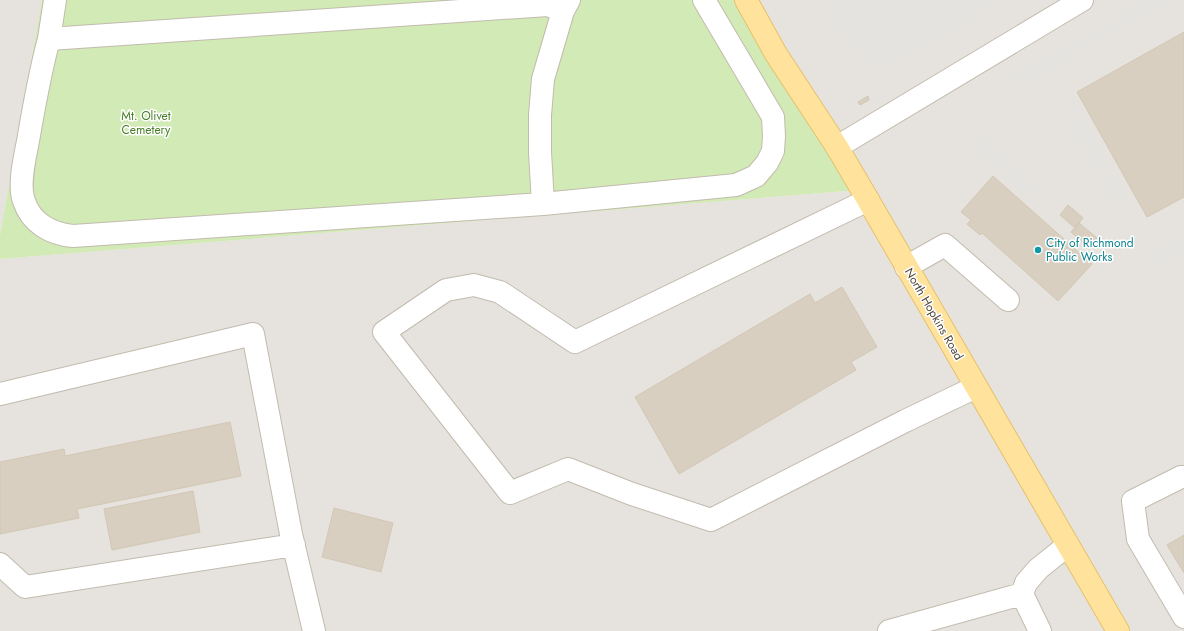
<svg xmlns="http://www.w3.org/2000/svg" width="1184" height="631" font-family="Jost,sans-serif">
	<rect width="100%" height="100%" fill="#f6f3ec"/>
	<path fill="#e6e2dd" d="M0 0H42L0 235Z
		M751 0H1184V631H0V259L859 190Z"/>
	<path fill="#d2eab5" d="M42 0H751L859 190 0 259V235Z"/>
	<path fill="#e5e3e0" d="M833 0H1008L875 76 858 45 846 52 821 9 833 2Z
		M1145 0H1176L1017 89 1009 76Z
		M1074 102 1134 209 1119 218 1059 110Z
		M975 128 1041 185 1028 199 963 142Z
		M1184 233V254L1155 270 1146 254Z"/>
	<path fill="#d8cfc1" stroke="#d3c7b4" d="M1184 32V197L1147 217 1077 92Z
		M868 96 869 100 860 105 858 102Z
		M993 176 1092 264 1058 301 982 233 980 235 967 224 971 220 961 212Z
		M1068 205 1083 218 1075 228 1060 215Z
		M1079 223 1097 238 1088 248 1071 232Z
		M842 287 877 347 851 362 856 370 679 474 635 397 810 294 815 303Z
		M230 422 241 476 77 509 79 518 0 534V462L64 449 65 456Z
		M193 491 200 532 112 550 104 509Z
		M334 508 393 523 381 572 322 557Z
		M1184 535V573L1167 545Z"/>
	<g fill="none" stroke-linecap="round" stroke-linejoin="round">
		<defs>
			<path id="minor" d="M563 11 548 5 49 39C40 72 34 106 28 141 25 157 18 185 24 201 31 223 51 234 73 236L543 204 736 185 756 176 767 163 773 151 774 136 773 117 704 0
				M49 39 55 0
				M837 147 1082 0
				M868 200 575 342 500 292 474 285 446 290 384 332 510 493 568 469 632 494 711 520 905 421 976 387
				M543 204 540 152V115L543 79 563 11 569 0
				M906 267 945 245 1008 300
				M0 394 253 334 291 534 314 631
				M1184 477H1181L1133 501 1138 539 1184 617
				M0 564 25 587 294 545
				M889 631 1022 594
				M1040 631 1022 594 1026 583 1038 569 1068 545"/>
			<path id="major" d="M746 0 776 54 837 147 868 200 1118 631"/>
		</defs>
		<use href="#minor" stroke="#c2bbae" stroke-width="24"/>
		<use href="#major" stroke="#e6c16a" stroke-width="24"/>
		<use href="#minor" stroke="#fff" stroke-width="22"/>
		<use href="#major" stroke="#ffe39c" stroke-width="22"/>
	</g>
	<circle fill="#0f9aa8" stroke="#fff" stroke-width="1.5" cx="1038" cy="250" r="4"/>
	<g text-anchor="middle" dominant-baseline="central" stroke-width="3" stroke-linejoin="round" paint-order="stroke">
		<g font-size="12" fill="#4a7f2a" stroke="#fff">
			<text x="146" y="116">Mt. Olivet<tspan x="146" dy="14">Cemetery</tspan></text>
		</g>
		<g font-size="12" fill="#0d838f" stroke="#fff" text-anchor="start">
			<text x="1046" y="243">City of Richmond<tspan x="1046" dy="14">Public Works</tspan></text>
		</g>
		<g font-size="12" fill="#4b4439" stroke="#fff">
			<text transform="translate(934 314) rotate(60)">North Hopkins Road</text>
		</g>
	</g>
</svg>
